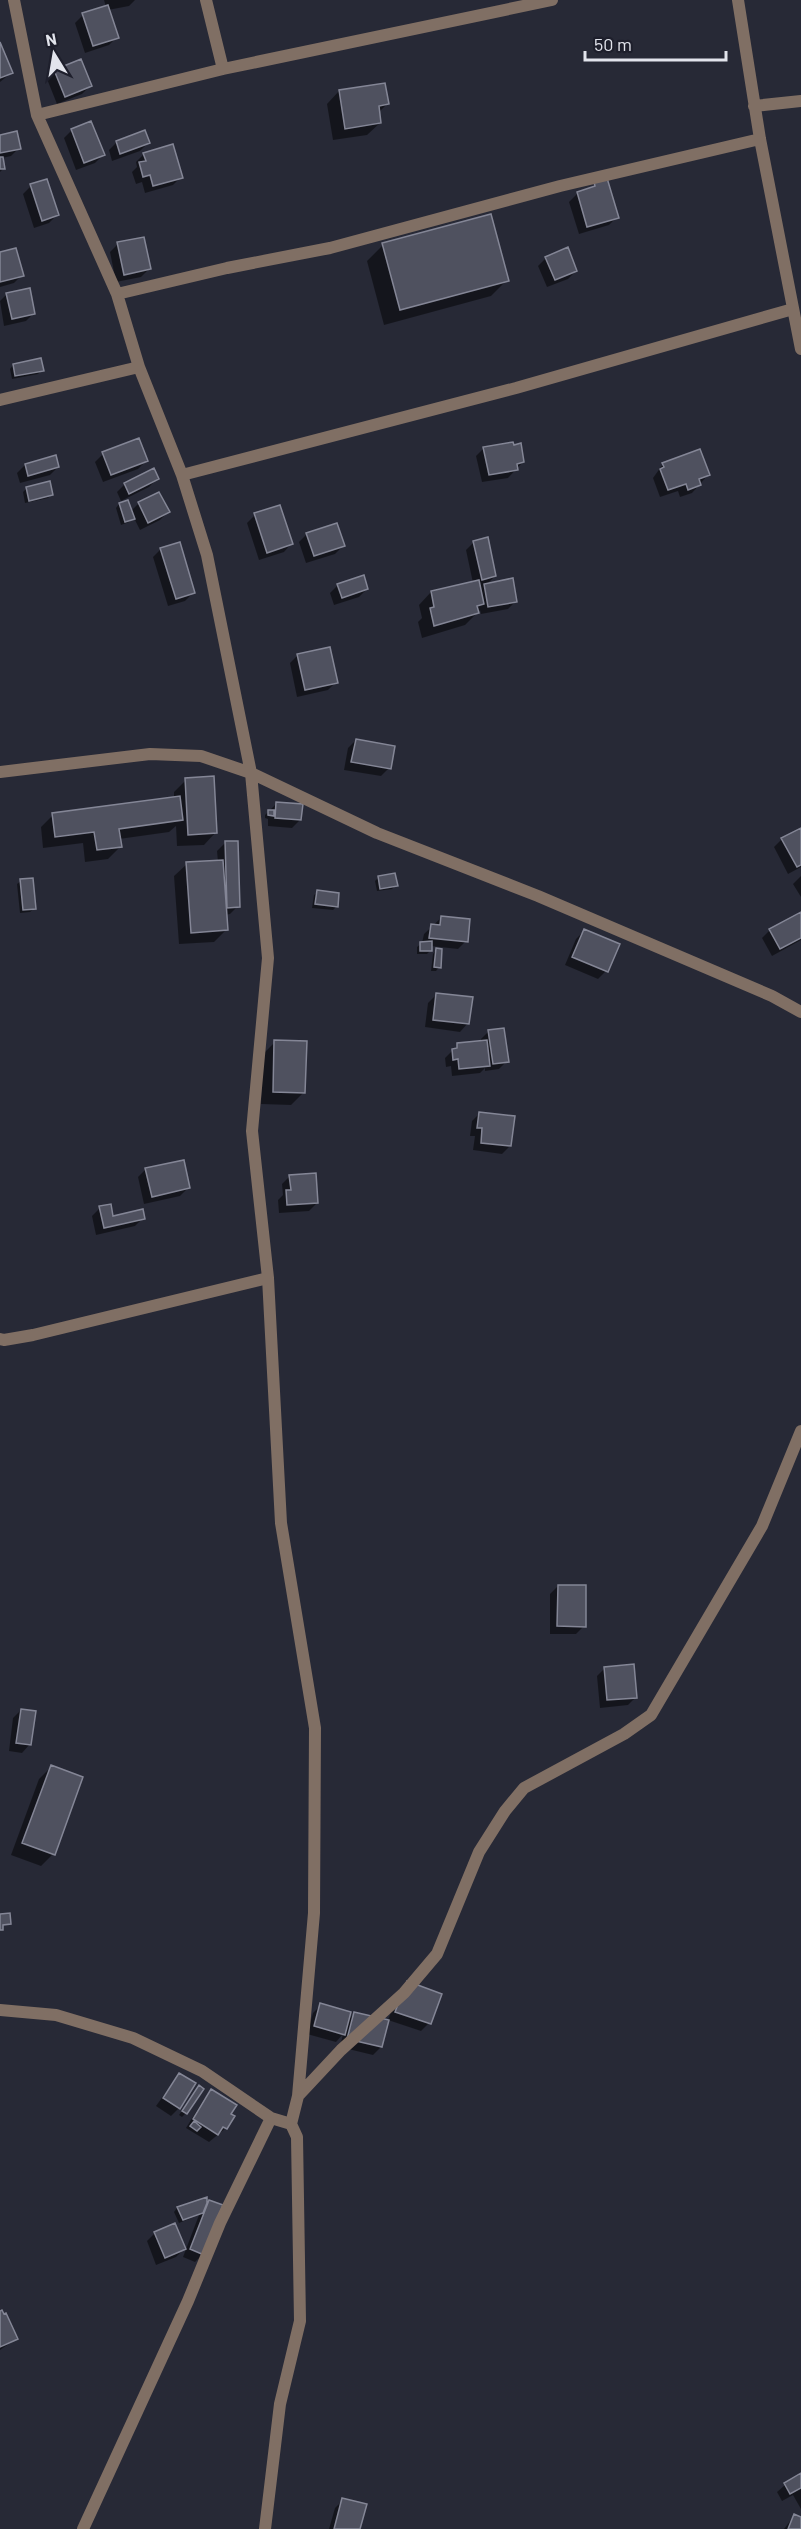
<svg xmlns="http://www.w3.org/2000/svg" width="801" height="2529" font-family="Barlow,sans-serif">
	<rect width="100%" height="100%" fill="#272936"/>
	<path fill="#0007" d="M104 0H135L129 6 108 10 117 37 109 45 85 53 75 23 83 15 106 7Z
		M0 46 11 73 0 82Z
		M55 71 90 86 82 94 57 104 47 79Z
		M339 91 387 104 378 113 380 123 367 135 333 140 327 104Z
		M72 130 103 155 95 163 76 170 64 138Z
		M0 136 19 148 11 156 2 158 4 168 0 172Z
		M117 142 148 143 140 151 112 161 109 150Z
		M144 154 181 177 173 185 145 193 142 182 136 184 132 172 137 167 136 162Z
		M595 184 617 217 609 225 579 234 569 202 577 194 589 190Z
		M31 186 57 215 49 223 34 228 23 194Z
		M118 244 149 269 141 277 116 282 110 252Z
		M383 245 507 280 491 296 384 325 367 261Z
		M0 254 22 275 14 283 0 287Z
		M546 258 576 271 568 279 547 287 538 266Z
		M7 294 34 313 26 321 4 326 0 301Z
		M13 365 42 370 38 374 12 379 10 369Z
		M484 448 523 462 508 478 482 482 476 456Z
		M103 454 146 461 138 469 103 482 95 462Z
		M55 457 58 467 50 475 20 483 17 473 25 465Z
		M663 464 708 475 692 493 680 497 678 491 660 497 653 478Z
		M157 479 149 487 121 501 117 492 125 484Z
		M26 489 52 494 48 498 25 503 23 492Z
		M139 503 168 512 160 520 140 530 134 518 129 522 121 525 116 508 119 504 131 511Z
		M255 515 291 544 284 552 259 560 247 523Z
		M307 534 343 546 335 554 306 563 299 542Z
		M474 542 495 576 486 585 516 601 508 609 481 614 480 610 465 625 422 638 418 622 422 618 419 605 431 592 473 583 466 550Z
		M161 549 193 593 185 601 168 606 153 557Z
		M338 585 367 589 359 597 334 605 330 593Z
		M298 655 336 682 328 690 297 697 290 663Z
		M356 740 389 768 381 776 344 770 348 748Z
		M186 780 216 832 204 845 177 846 176 826 169 832 119 839 120 847 108 859 85 862 83 843 43 848 41 827 53 815 174 799V792Z
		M277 803 300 820 292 828 268 826V819L265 818V815Z
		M801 830V867L788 874 774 847 782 839Z
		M225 843 238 906 230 914 225 915 226 930 214 942 179 944 174 876 187 864 218 862 217 851Z
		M801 876V897L793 884Z
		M379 877 396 885 392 889 377 891 375 881Z
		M21 881 34 909 30 912 20 913 17 884Z
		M318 892 336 907 333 910 312 908 314 895Z
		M801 913V940L772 956 762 938 770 930Z
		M442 917 466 941 458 949 431 946V950L427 954H417V947L422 943 424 934Z
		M584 931 606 971 598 979 565 965 576 939Z
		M436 950 439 967 436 971H431L433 954Z
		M436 995 468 1023 460 1032 425 1027 428 1003Z
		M489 1031 507 1061 499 1069 485 1071V1068L480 1073 452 1076 451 1066 446 1067 445 1058 458 1045 481 1042V1039Z
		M275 1042 304 1092 291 1105 261 1104 263 1054Z
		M480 1113 510 1146 502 1154 473 1150 475 1136H470L472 1121Z
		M146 1169 188 1188 180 1196 144 1204 138 1177Z
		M290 1176 317 1203 309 1211 279 1213 278 1200 283 1195 282 1184Z
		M100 1208 112 1217 143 1218 135 1226 96 1235 92 1216Z
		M558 1586 584 1626 576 1634H550V1594Z
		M605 1668 636 1697 628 1705 600 1708 597 1676Z
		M21 1710 30 1744 22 1753 9 1751 13 1718Z
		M51 1767 53 1854 41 1866 11 1855 39 1779Z
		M399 1991 429 2023 421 2031 388 2020Z
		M321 2005 347 2021 354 2014 381 2047 373 2055 340 2047 343 2034 336 2042 307 2034 313 2013Z
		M179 2074V2108L171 2116 156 2106Z
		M196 2091 186 2113 182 2117 179 2115Z
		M212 2091 229 2114 226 2128 209 2142 186 2128 204 2099Z
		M205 2199 206 2205 210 2202 203 2254 195 2262 183 2257 199 2215 179 2223 174 2212 177 2208Z
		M155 2233 184 2249 176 2257 156 2265 147 2241Z
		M0 2313 16 2339 0 2350Z
		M801 2475V2509L793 2495 782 2501 777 2492 785 2485Z
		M343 2500 359 2529H329L335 2508Z
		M794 2516 801 2518V2529H784Z"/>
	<path fill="#4f515f" stroke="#848696" stroke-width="1.5" d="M108 5 119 38 93 46 82 13Z
		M0 42 13 73 0 78Z
		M81 59 92 86 65 97 54 70Z
		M385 83 389 104 379 106 381 123 345 129 339 90Z
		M91 121 105 155 84 163 71 129Z
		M145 130 150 143 120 154 116 141Z
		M17 131 21 149 0 153V135Z
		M173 144 183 178 153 186 150 175 143 177 139 162 146 161 143 153Z
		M0 157H3L5 169H0Z
		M607 178 619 218 587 227 577 192 595 186 594 182Z
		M47 179 59 215 42 221 30 184Z
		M491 214 509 281 400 310 382 243Z
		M144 237 151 269 124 275 117 242Z
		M568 247 577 271 555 280 545 257Z
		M16 248 24 276 0 282V252Z
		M30 288 35 314 12 319 6 293Z
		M41 358 44 371 15 376 13 364Z
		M139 438 148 461 111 475 102 452Z
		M513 442 514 445 521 443 524 462 517 464 518 470 489 475 483 447Z
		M700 449 710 475 699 479 701 485 688 490 686 484 668 490 660 469 664 467 662 463Z
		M56 455 59 467 28 476 25 464Z
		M154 468 159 479 129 494 124 483Z
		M50 481 53 495 29 501 26 487Z
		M159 492 170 512 148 523 138 502Z
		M128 500 135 519 125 522 119 503Z
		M280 505 293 544 267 553 254 513Z
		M337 523 345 546 314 556 306 533Z
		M488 537 496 576 482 580 473 541Z
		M180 542 195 593 176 599 160 548Z
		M364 575 368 589 342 598 337 584Z
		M513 578 517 602 488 607 484 584Z
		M479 580 484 604 477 606 479 613 434 626 430 608 434 607 431 591Z
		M330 647 338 683 305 690 297 654Z
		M356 739 395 746 391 769 351 762Z
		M214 776 217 833 188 835 185 778Z
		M180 796 183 820 119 829 122 847 97 850 94 832 55 837 52 813Z
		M276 802 303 804 301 820 275 818Z
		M268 810H274V816L268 815Z
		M801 828V865L797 867 781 838Z
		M225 841H238L240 907 227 908Z
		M223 860 228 930 191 933 186 862Z
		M395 873 398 886 380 889 378 876Z
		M33 878 36 909 23 910 20 879Z
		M317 890 339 893 338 907 315 904Z
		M801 912V938L780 949 769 929Z
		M441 916 470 919 468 942 429 938 431 924 440 925Z
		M584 929 620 944 608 972 572 957Z
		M432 941V951H420V942Z
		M436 948 442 949 441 968 434 967Z
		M436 993 473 997 469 1024 433 1020Z
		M504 1028 509 1062 493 1064 488 1030Z
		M274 1040 307 1041 305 1093 273 1092Z
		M487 1040 490 1066 459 1069 458 1059 453 1060 452 1049 457 1048V1043Z
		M479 1112 515 1116 511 1146 481 1143 482 1128H477Z
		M184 1160 190 1188 152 1197 145 1168Z
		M316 1173 318 1203 287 1205 286 1190H291L289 1175Z
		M111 1204 113 1216 143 1209 145 1219 104 1228 99 1206Z
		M558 1585H586V1627L557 1626Z
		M634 1664 637 1698 607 1700 604 1667Z
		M21 1709 36 1711 31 1745 16 1743Z
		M51 1765 83 1777 55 1855 22 1843Z
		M10 1913 11 1924 3 1925V1930H0V1914Z
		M407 1981 442 1994 431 2024 395 2012Z
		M320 2003 351 2012 345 2035 314 2026Z
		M354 2012 389 2020 382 2047 347 2039Z
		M179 2073 196 2083 180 2109 163 2098Z
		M199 2085 204 2089 187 2114 182 2111Z
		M211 2089 237 2105 231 2114 235 2116 227 2129 223 2127 218 2135 193 2119Z
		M194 2121 201 2127 197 2131 190 2126Z
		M207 2197V2203L203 2213 183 2220 177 2207Z
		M209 2200 223 2205 204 2255 190 2249Z
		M175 2223 186 2249 165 2258 154 2232Z
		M2 2310 4 2314 6 2313 18 2339 0 2347V2311Z
		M801 2473V2488L790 2494 784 2483Z
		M342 2498 367 2504 360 2529H334Z
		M794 2514 801 2517V2529H788Z"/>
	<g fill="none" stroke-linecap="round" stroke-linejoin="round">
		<path stroke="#806f64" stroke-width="12" d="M14 0 37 115 117 294 139 367 182 475 207 555 251 773 268 958 252 1131 268 1278 281 1523 315 1728 314 1913 298 2096 291 2124 297 2137 300 2321 280 2404 265 2529
			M206 0 223 69
			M738 0 760 139 801 349
			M754 106 801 101
			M37 115 223 69 552 0
			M117 294 227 268 330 248 560 186 760 139
			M0 400 139 367
			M182 475 516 388 793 309
			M0 772 150 754 201 756 251 773 377 833 538 896 772 996 801 1012
			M0 1339 4 1340 33 1335 268 1278
			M0 2010 56 2015 133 2038 202 2071 271 2118 291 2124
			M298 2096 341 2050 404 1993 437 1954 479 1852 505 1811 524 1788 624 1734 651 1715 762 1526 801 1431
			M83 2529 188 2301 220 2223 271 2118"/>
	</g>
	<g transform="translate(54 54) rotate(349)" stroke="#1e1f2c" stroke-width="4.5" paint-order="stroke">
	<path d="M0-4.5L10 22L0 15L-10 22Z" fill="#e2e4ec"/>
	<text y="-9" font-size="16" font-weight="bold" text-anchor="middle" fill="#e2e4ec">N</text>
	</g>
	<path d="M585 51v9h141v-9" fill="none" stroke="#e2e4ec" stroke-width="3"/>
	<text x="594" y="51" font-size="18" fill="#e2e4ec" stroke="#1e1f2c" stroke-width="4.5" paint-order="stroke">50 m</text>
</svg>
